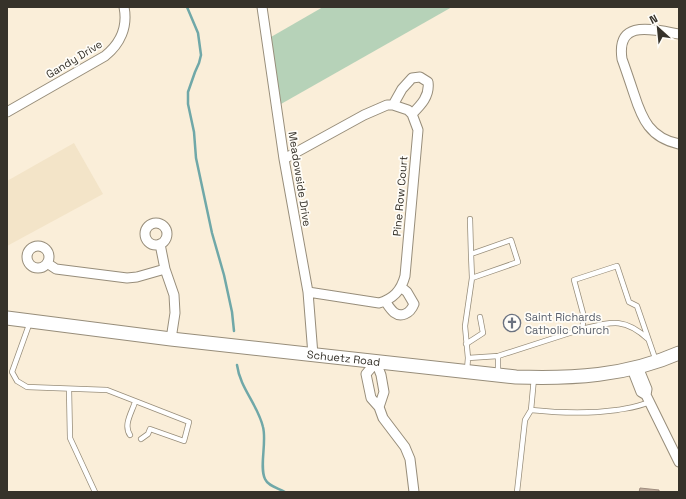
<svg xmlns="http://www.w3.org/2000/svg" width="686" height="499" font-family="'Space Grotesk',sans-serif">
	<rect width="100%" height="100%" fill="#faeed9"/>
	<path fill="#f3e4c8" d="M74 143 103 194 7 246V181Z"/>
	<path fill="#b6d2b8" d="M323 7H452L281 104 271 37Z"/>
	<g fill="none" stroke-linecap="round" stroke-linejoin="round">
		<path stroke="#70a8a8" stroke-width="2.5" d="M187 7 198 33 201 55 199 63 195 72 188 92V104L194 132 196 158 212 233 224 275 232 312 234 331
			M237 365C240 388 258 405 263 427 267 442 259 467 265 479 268 486 278 488 285 492"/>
	</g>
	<path fill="#beab9c" stroke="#9e8c7e" d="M640 488 659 490V492H639Z"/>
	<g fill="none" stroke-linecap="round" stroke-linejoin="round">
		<defs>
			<path id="lane" d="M470 219 471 254
				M30 322 12 372 17 381 27 387 107 390 189 422 184 441 150 429 148 434 141 439
				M582 329C611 322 624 317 648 339
				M466 344 483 333 480 317
				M468 358 498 356 582 329 584 317 574 280 617 266 629 302 637 306 656 361
				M467 370 468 358 465 326 472 278 471 254 511 240 518 262 472 278
				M498 374V356
				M534 378 531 410C560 413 588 414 617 410 628 408 639 407 649 402
				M69 389 70 438 95 492
				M130 435C123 425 132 412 135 402
				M517 492 525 420 531 410"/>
			<path id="street" d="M262 7 284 159 308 292 313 355
				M679 34C654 30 616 18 622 59 626 70 630 82 634 94 642 119 650 138 679 144
				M393 105 402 89 412 78 420 77 428 82C430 96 421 105 412 114
				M7 112 105 56C120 44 128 27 124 7
				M284 159 364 115 387 105H393L408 110 412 114 418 130 405 276C401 291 393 299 379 303L308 292
				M145 234a11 11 0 1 1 22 0a11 11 0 1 1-22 0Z
				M160 244 165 269 174 295 175 313 171 339
				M27 257a11 11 0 1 1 22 0a11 11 0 1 1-22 0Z
				M47 263 56 269 127 278 137 277 165 269
				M385 301C390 308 395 318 405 314 410 312 412 309 414 304L407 292 401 287
				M638 367 647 389 646 395 679 462
				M632 369 641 392 646 395
				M379 407 371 398 366 374 376 362 381 375 384 392 379 407 383 418 405 447 410 459 414 492"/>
			<g id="secondary">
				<path id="s1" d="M7 318 171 339 516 377C571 379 627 376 679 353"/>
			</g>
		</defs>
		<use href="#lane" stroke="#978d7a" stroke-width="6"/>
		<use href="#street" stroke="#978d7a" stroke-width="11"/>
		<use href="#secondary" stroke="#978d7a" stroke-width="15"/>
		<use href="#lane" stroke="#fff" stroke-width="4.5"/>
		<use href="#street" stroke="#fff" stroke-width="9"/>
		<use href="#secondary" stroke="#fff" stroke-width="13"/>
	</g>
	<defs>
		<symbol id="church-ring" viewBox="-11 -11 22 22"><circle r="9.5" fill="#fffdf8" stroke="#6b7280" stroke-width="1.5"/><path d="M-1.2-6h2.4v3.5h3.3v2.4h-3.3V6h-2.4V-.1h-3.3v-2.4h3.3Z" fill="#6b7280"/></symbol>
	</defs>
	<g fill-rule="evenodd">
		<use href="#church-ring" x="502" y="313" width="20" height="20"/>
	</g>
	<g text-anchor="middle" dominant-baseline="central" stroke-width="3.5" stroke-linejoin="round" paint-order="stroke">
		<g font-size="11" fill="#36322a" stroke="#fffdf8">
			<text transform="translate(74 59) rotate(-31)">Gandy Drive</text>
			<text transform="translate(300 179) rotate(81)">Meadowside Drive</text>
			<text transform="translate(400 196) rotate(-85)">Pine Row Court</text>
			<text stroke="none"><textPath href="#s1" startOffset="339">Schuetz Road</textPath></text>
		</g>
		<g font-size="11" fill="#5b616d" stroke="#fffdf8" text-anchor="start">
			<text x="525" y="317">Saint Richards<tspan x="525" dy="13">Catholic Church</tspan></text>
		</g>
	</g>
	<rect width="686" height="499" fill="none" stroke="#36322a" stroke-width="16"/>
	<g transform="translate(658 28) rotate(333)" stroke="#fffdf8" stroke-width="3" paint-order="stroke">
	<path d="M0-3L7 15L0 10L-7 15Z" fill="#36322a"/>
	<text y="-6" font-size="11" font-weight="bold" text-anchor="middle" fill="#36322a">N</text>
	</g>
</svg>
